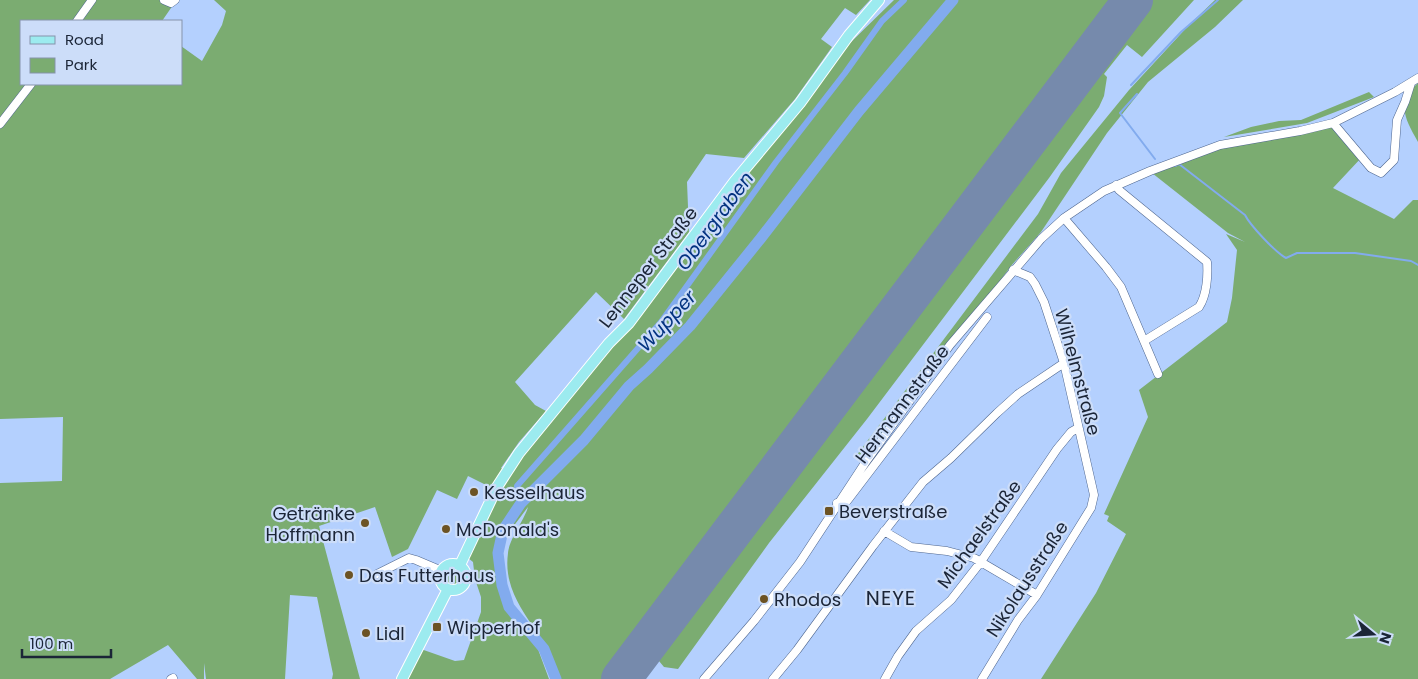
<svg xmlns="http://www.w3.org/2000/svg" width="1418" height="679" font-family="Poppins,sans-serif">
	<rect width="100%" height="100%" fill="#b4d0fe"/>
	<path fill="#7bac71" d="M0 0H89L74 21H21V84H29L0 121Z
		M96 0H161L171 4V8L162 21H82Z
		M214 0H870L856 15 845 8 821 39 832 47 795 99 744 158 706 154 687 182 689 232 624 319 596 292 515 382 535 405 546 411 519 442 501 468 510 473 553 416 612 347 632 326 727 198 803 106 850 43 894 0H1194L1142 57 1127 45 1104 74 1107 77 1104 96 1099 107 1049 178 867 419 769 543 678 669 664 667 659 661 640 679H560C549 632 501 605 508 553 509 539 524 521 528 507L494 552 503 590 512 611 532 633 549 679H409L405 673 418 648 455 661 464 660 481 612V597L475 579 473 562 468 558 500 492 468 476 457 499 437 490 408 549 392 557 375 507 319 526 360 679H332L333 674 317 597 290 595 285 679H206L204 663V679H197L168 645 110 679H0V483L62 481 63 417 0 419V129L36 84H181V46L202 61 222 25 226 11Z
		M1215 0H1243L1215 27 1148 82 1107 133 1041 232 1011 266 865 463 856 456 1038 214 1061 173 1129 90 1189 25Z
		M1418 83V142C1406 120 1395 104 1418 83Z
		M1369 92 1374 97 1307 123 1224 137 1251 127 1279 121 1301 120Z
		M1333 126 1362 157 1333 188 1394 219 1413 200H1418V679H1041L1096 593 1126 534 1107 521 1109 516 1104 514 1148 417 1139 390 1227 322 1232 298 1237 250 1226 234 1245 242 1228 233 1152 173 1221 148Z
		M445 577a8 8 0 1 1 16 0a8 8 0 1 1-16 0Z"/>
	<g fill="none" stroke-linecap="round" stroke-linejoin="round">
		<path stroke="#82abee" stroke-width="2" d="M1131 85 1181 32 1218 0
			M1137 94 1120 113 1155 159
			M1175 166 1179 164 1245 215C1250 225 1275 252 1286 258L1297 253H1355L1411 261 1418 265"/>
		<path stroke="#82abee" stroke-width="6" d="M521 503 517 486 661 322 776 162 845 73 882 21 904 0"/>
		<path stroke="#82abee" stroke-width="11" d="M556 679 544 649 509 607 502 585 498 553 503 530 521 503 584 440 629 386 648 369 690 326 761 238 859 111 953 0"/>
		<path stroke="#768aac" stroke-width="40" d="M621 679 1133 0"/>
		<defs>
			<path id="minor" d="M164 0 171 3 175 0
				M77 21 92 0
				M1333 123 1371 168 1381 173 1394 160 1397 120 1405 102 1411 83
				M0 124 31 84
				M1116 185 1119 190 1207 262C1208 275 1207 295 1199 307L1144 341
				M1064 218 1106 267 1121 287 1158 374
				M837 503 847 501 987 317
				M884 531 911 547 947 551 974 558 1037 595
				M377 574 409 558 416 560 442 571
				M171 679 173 678
				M704 679 754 621 800 562 865 463 950 345 1041 239 1064 218 1104 191 1150 171 1220 145 1300 131 1333 123 1395 92 1418 78
				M773 679 797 650 873 546 923 482 951 458 997 413 1018 394 1064 363
				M885 679 898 656 916 631 951 600 980 563 1057 449 1071 432 1078 428
				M982 679 1018 620 1037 595 1091 508 1094 495 1064 363 1044 302 1035 284 1030 277 1013 270"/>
			<path id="major" d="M440 577a13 13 0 1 1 26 0a13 13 0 1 1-26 0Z
				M460 565 497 487 519 453 609 343 629 323 734 182 800 103 849 35 879 0
				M402 679 448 589"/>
		</defs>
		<use href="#minor" stroke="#4e668f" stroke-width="9"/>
		<use href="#major" stroke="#fff" stroke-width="12"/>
		<use href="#minor" stroke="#fff" stroke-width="8"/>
		<use href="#major" stroke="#9cebef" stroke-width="10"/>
	</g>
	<g fill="#6c5324" stroke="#ccddf9" stroke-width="2">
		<circle cx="474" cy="492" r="5"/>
		<rect x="824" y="506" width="10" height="10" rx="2.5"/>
		<circle cx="365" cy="523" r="5"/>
		<circle cx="446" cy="529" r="5"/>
		<circle cx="349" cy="575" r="5"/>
		<circle cx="764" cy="599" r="5"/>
		<rect x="432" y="622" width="10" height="10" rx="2.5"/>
		<circle cx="366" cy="633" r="5"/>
	</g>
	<g text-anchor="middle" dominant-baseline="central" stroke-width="4.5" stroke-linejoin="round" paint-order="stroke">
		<g font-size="18" fill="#1b2537" stroke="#ccddf9">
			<text transform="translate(648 267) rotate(-52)">Lenneper Straße</text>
			<text transform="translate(1078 372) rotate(75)">Wilhelmstraße</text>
			<text transform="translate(902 404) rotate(-53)">Hermannstraße</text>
			<text transform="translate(979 534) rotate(-54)">Michaelstraße</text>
			<text transform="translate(1027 579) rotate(-57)">Nikolausstraße</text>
		</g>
		<g font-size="18" fill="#1b2537" stroke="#ccddf9" text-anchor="start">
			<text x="484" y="492">Kesselhaus</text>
			<text x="839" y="511">Beverstraße</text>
			<text x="355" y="513" text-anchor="end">Getränke<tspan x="355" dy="21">Hoffmann</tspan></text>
			<text x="456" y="529">McDonald's</text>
			<text x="359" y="575">Das Futterhaus</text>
			<text x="774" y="599">Rhodos</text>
			<text x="447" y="627">Wipperhof</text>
			<text x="376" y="633">Lidl</text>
		</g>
		<g font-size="19" font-style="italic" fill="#043380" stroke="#ccddf9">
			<text transform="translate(715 221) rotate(-54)">Obergraben</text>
			<text transform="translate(667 321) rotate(-47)">Wupper</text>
		</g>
		<g font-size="20" letter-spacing="1" fill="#1b2537" stroke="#ccddf9">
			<text x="891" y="598">NEYE</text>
		</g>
	</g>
	<rect x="20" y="20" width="162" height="65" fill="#ccddf9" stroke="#8593ab"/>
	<rect x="30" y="36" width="25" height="8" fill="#9cebef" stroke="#8593ab"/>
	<text x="65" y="45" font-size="15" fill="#1b2537">Road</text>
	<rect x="30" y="58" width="25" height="15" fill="#7bac71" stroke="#8593ab"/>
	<text x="65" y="70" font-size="15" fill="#1b2537">Park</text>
	<g transform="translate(1373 634) rotate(108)" stroke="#ccddf9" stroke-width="4" paint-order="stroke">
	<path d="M0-4L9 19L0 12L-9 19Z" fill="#1b2537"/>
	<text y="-8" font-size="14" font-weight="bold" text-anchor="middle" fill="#1b2537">N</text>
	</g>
	<path d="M22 649v8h89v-8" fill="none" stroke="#1b2537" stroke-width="2.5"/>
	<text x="30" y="649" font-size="15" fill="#1b2537" stroke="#ccddf9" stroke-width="4" paint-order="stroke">100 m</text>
</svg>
